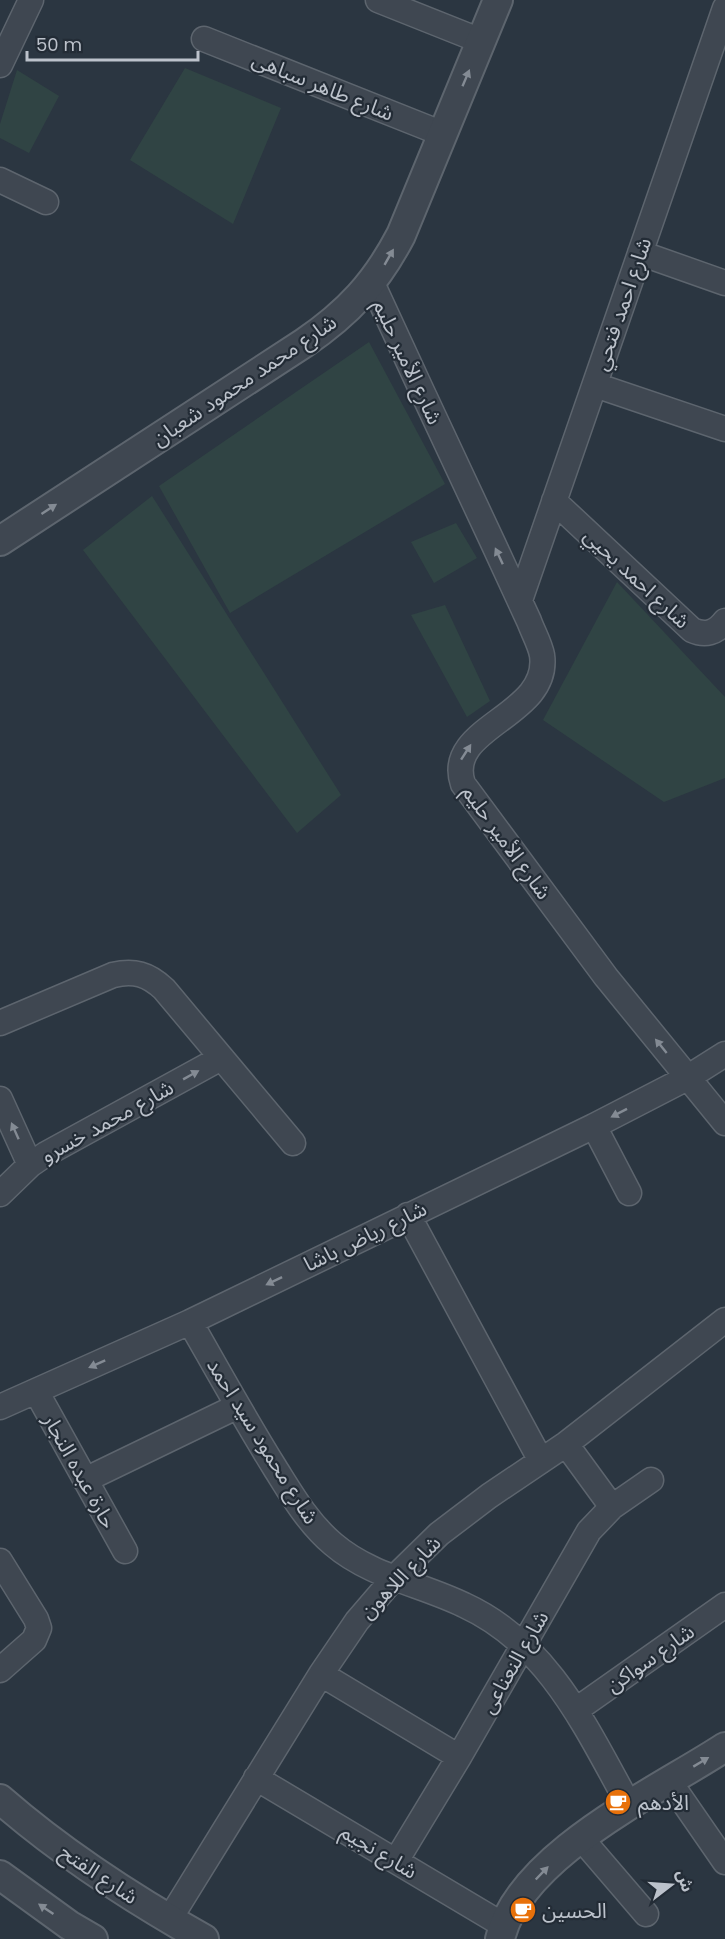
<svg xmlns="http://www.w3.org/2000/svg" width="725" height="1939" font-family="Poppins,'Noto Sans Arabic',sans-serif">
	<rect width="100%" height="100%" fill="#2b3641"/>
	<path fill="#304444" d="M185 68 281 108 233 224 130 160Z
		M17 70 59 96 29 153 0 138V124Z
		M369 342 445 484 230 613 159 486Z
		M152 496 341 795 297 833 83 550Z
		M456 523 477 558 434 583 411 542Z
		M617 582 725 697V778L664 802 543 720Z
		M445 605 490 701 467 717 411 615Z"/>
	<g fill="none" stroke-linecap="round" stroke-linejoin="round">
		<defs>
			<path id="minor" d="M378 0 481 41
				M204 39 443 134
				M0 65 31 0
				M0 180 46 202
				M640 253 725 283
				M372 283C412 370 452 456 493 543 505 569 517 595 529 621 533 632 540 644 542 655 551 717 443 726 463 784L606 977 725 1123
				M595 385 725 429
				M554 501 692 630C705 636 716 633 725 621
				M520 600 725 8
				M0 1023 113 975C134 970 148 974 164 989L293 1143
				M0 1099 30 1165
				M594 1126 629 1193
				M0 1194 30 1165 46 1154 221 1058
				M408 1215 541 1461
				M190 1322C218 1371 245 1420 275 1468 292 1495 308 1523 333 1544 370 1576 421 1584 464 1605 549 1644 586 1728 629 1805
				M36 1391 125 1551
				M0 1407 190 1322 594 1126 687 1078 725 1054
				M566 1444 612 1507
				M85 1480 238 1406
				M0 1561 36 1619 39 1628 34 1640 0 1670
				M321 1674 459 1757
				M576 1710 725 1605
				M256 1778 503 1925
				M669 1781 725 1862
				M580 1837 646 1914
				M396 1861 459 1757 589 1531 612 1507 651 1480
				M169 1920 321 1674 357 1621 394 1578 439 1534 489 1496 566 1444 725 1320"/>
			<path id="tertiary" d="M0 541 304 343C348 313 376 283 401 235L498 0
				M0 1799C63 1854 131 1898 204 1939
				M0 1875 69 1925 93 1939
				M500 1939C519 1855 658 1791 725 1747"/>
		</defs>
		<use href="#minor" stroke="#5d656e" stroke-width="27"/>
		<use href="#tertiary" stroke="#5d656e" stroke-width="32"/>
		<use href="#minor" stroke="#3f4751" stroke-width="24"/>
		<use href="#tertiary" stroke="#3f4751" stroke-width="28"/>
	</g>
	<defs><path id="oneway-solid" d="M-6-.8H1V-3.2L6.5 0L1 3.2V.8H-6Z" transform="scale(1.5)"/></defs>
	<g fill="#848b94">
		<use href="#oneway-solid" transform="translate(466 78) rotate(-67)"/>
		<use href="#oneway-solid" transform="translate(389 257) rotate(-60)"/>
		<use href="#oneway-solid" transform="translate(49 509) rotate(-33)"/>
		<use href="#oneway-solid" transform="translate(499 556) rotate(-115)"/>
		<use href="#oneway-solid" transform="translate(466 752) rotate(-57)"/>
		<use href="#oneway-solid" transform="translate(661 1046) rotate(-129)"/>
		<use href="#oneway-solid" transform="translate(191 1075) rotate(-29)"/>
		<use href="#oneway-solid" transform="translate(619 1113) rotate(153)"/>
		<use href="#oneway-solid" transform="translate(15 1131) rotate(-114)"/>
		<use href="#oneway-solid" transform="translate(274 1281) rotate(154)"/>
		<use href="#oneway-solid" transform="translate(97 1364) rotate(156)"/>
		<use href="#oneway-solid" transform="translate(701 1762) rotate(-31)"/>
		<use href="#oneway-solid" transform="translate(542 1873) rotate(-46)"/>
		<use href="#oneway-solid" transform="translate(46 1909) rotate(-146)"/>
	</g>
	<defs>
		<symbol id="cafe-disc" viewBox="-11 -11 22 22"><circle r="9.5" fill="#e8710a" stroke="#232c36"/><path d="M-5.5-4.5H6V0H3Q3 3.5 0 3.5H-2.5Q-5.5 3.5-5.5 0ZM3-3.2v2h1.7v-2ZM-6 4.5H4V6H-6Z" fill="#fff"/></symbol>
	</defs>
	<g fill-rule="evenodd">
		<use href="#cafe-disc" x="603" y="1787" width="30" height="30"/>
		<use href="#cafe-disc" x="508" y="1895" width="30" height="30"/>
	</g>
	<g text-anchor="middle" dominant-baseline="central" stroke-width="4.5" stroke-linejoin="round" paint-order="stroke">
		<g font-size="21" fill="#bcc2cb" stroke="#232c36">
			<text transform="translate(323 86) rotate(22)">شارع طاهر سباهى</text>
			<text transform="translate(622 304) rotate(-71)">شارع احمد فتحي</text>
			<text transform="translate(408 362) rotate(65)">شارع الأمير حليم</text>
			<text transform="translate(244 380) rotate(-34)">شارع محمد محمود شعبان</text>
			<text transform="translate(637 578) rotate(43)">شارع احمد يحيي</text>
			<text transform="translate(507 842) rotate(54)">شارع الأمير حليم</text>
			<text transform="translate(107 1121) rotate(-29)">شارع محمد خسرو</text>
			<text transform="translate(365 1236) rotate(-26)">شارع رياض باشا</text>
			<text transform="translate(263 1441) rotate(58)">شارع محمود سيد احمد</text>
			<text transform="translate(80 1471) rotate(61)">حارة عبده النجار</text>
			<text transform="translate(400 1577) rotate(-46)">شارع اللاهون</text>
			<text transform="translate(650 1658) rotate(-35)">شارع سواكن</text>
			<text transform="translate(514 1662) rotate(-60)">شارع النعناعى</text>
			<text transform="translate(379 1851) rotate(31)">شارع نجيم</text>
			<text transform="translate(99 1874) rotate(34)">شارع الفتح</text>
		</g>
		<g font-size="21" fill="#bcc2cb" stroke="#232c36" text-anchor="start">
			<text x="638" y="1802">الأدهم</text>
			<text x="542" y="1910">الحسين</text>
		</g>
	</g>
	<g transform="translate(671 1885) rotate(73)" stroke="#232c36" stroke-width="4.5" paint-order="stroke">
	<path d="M0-4.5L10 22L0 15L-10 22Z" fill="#bcc2cb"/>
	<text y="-9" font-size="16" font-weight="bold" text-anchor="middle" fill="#bcc2cb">ش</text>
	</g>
	<path d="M27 51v9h171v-9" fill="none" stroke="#bcc2cb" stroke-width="3"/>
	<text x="36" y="51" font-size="18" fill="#bcc2cb" stroke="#232c36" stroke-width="4.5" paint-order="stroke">50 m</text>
</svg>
